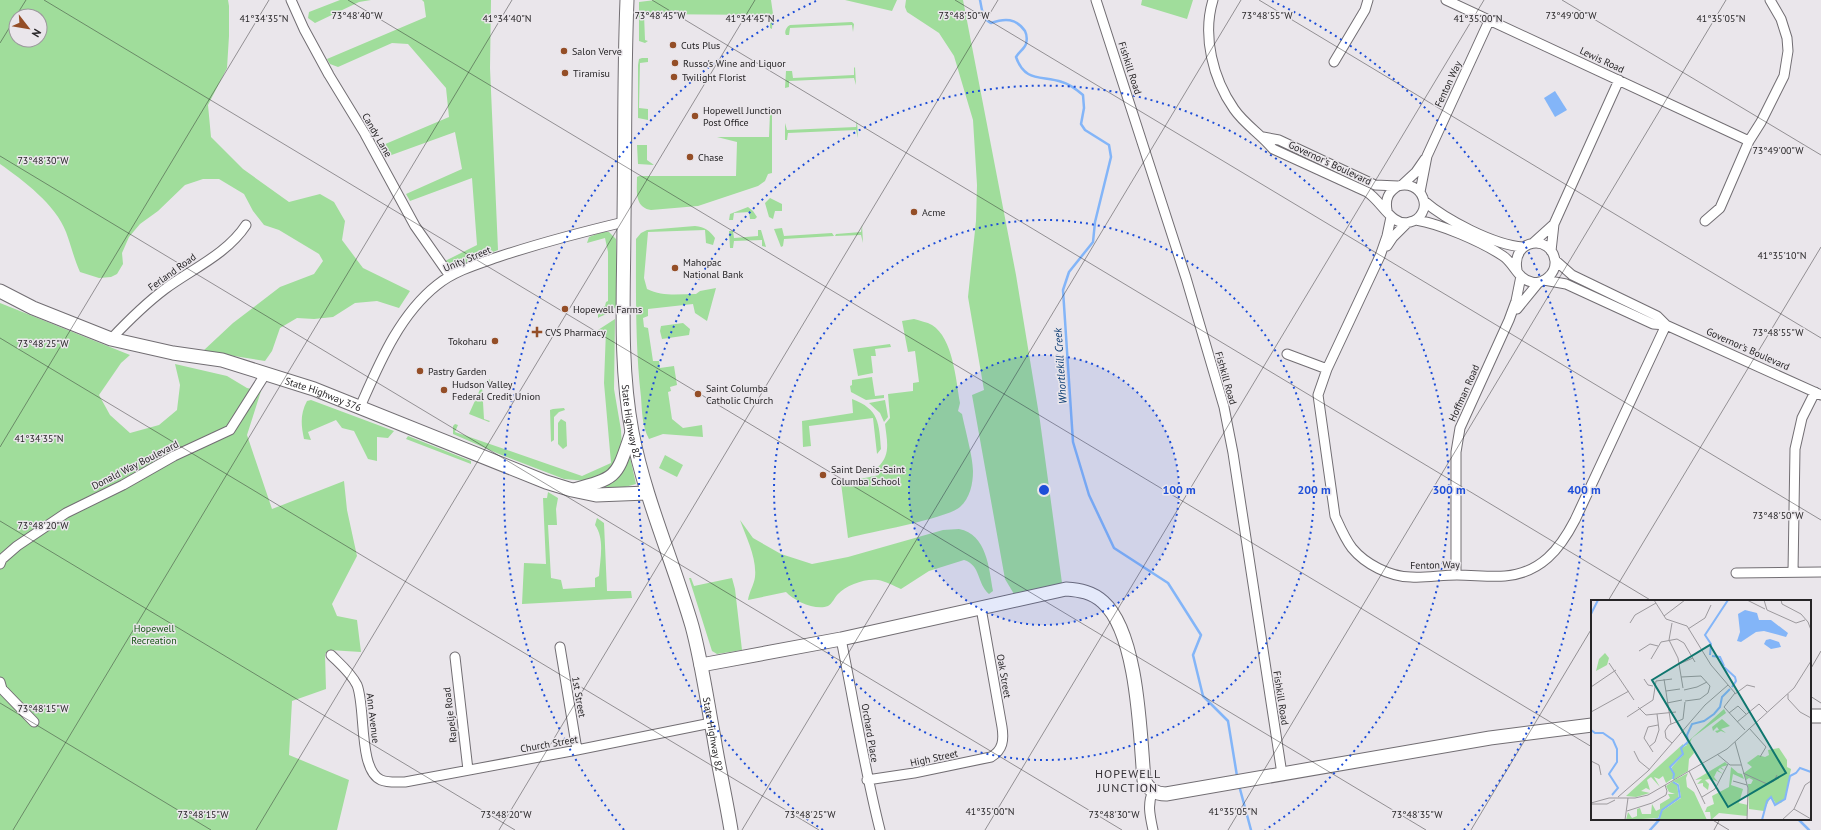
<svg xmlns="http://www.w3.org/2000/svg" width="1821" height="830" font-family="'PT Sans',sans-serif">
	<rect width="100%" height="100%" fill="#eae6eb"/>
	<path fill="#a0dd9b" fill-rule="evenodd" d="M0 0H228L229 6V36L227 68 208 105 211 137 243 169 289 202 320 194 334 202 345 221 342 240 363 268 410 291 399 308 377 301 355 303 333 317 314 319 297 318 280 328 272 351 265 361 203 351 233 323 280 287 314 274 323 261 319 254 279 230 264 225 253 211 244 194 219 179H203L185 185 158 211 140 224 129 237 122 253 123 264 117 274 111 277 99 278 80 272C74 259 71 245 66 232 56 205 23 180 0 164ZM16 16H40V40H16Z
		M340 0H371L359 2 315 23 308 18 309 12Z
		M422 0H491L490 68 498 250 450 269 445 261 477 245 472 178 410 201 406 194 462 169 455 132 386 157 382 153 383 145 449 117 446 88 408 44 392 43 338 67 330 64 327 59 426 17 424 2Z
		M655 0H771L773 14 772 29 770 28V15L644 14 645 40 648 41 645 43 639 41V2Z
		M845 0H897L892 11Z
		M906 0H963L1016 275 1040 421 1062 583 1021 594H1014L1005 579 972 395 984 390 968 297 976 221 977 185 973 120 954 56 939 33 907 12 905 7Z
		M1142 0H1193L1187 19 1141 5Z
		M852 22 854 24 853 32 852 25 790 28 789 35H786C784 32 786 27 790 25Z
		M642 58H648V62L640 63 639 108 648 109V120L638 118V65L639 59Z
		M855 67 856 85 854 78 789 81V87L785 88 786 71H792L793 78 854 75V68Z
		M770 113 772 114V173L768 174 765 181 758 186 698 206 651 210C634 207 637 190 637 177L639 176H736L737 142 717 137H769Z
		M857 120 858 138 856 130 788 133 787 140H785V123L787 130 856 127Z
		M637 145H647V160L654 165 638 164Z
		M770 198 782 204V211H775L773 219 769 217 765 203Z
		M748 207 753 211 757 217 755 219H750L749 212 734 213 733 220H729L730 214Z
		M862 225 863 243 861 235 835 236 836 234 861 232Z
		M695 226C705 227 709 230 715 238L713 245 706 243 705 230 648 232 644 278 647 289C663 297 679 294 696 294L700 291 716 288 707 321 695 313 693 304 648 309V316L643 318 644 327 648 328 653 361H659L660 368 674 366 677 385 670 387 671 391 668 392 672 419 683 428 702 425 703 437 663 434 649 439C642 427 642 411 641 397 635 344 636 292 636 239L641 233 647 230Z
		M782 228 784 236 832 233 834 236 784 239 783 246 781 247 774 229Z
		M758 230H761L766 247 762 246V240L734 241 733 248H730L729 231H733L734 238 758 236Z
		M602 232H609L616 239C616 250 619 298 616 306 613 312 603 315 598 318V310L605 306 606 302 608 301V252L605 238 587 243 589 237Z
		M0 303 130 355 121 363 99 395 110 415 130 433 159 425 177 410 180 385 175 364 227 376 247 388 261 391 247 435 272 509 344 481 347 510 357 556 332 604 337 616 357 620 361 652 329 650 325 654 326 689 292 701 289 755 349 780 337 830H0Z
		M615 319 614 389 621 430 622 448 619 458 607 475 587 481 564 479 499 454 453 434V426L455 424 458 425 455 432 582 476 611 463 604 383 606 330H598Z
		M914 319C920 321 927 322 932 325 953 338 956 380 960 403L958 411 962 414C965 429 973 457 973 471 973 484 970 498 960 507 946 519 870 532 848 538L841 483 879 475 878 467C891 455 887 441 885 424L890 418 888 394 913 391V383L919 382 915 351 908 352 902 321Z
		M683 323 690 329 689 335 662 339 660 331 661 326Z
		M890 344 891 347 875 349 876 356H871L873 373 858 376 853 349Z
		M872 377 875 396 884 395V398L866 400 851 392 850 386 852 385V380Z
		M490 379V382L484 383 482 385 484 419 490 421 489 422 469 414 482 385Z
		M852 399C879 409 879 423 881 449L877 454 873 418 809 426 811 446 803 447 802 421 853 413Z
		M311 400 394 431 388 438 377 437V461L368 459 354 431 342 428 336 420 308 432 311 440 304 439C301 425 300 414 307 401Z
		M885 400 888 417 884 422 880 413 869 403Z
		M564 408 565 410 559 412 554 417V440L551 442 550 410 553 409Z
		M561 419 566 422 567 446 563 449 558 444V423Z
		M408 436 471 461V464L406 439Z
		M665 455 683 465 677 477 659 468Z
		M628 457H630L636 484 625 487H600Z
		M548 492 558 498 556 509 557 525H548L551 578 561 580 563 589 595 587V578L599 576C600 559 605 539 595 525L597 518 604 523 607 591H631L632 598 522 604 524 563 546 564 543 498H547Z
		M740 520 753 538 781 554 812 564 848 557 943 530C948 530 954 529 959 529 987 534 989 569 993 591L989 594C977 584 981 565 964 560L929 571 901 589C894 586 885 581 878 580 866 578 846 585 838 594 835 597 832 604 828 606 816 611 794 601 786 592L748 600C749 592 754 585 755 577 757 558 746 537 740 520Z
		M689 578H691L694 586 732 578 735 589 742 650 717 654 712 651Z"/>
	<path fill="#83b5f8" d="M1555 91 1567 110 1555 117 1544 98Z"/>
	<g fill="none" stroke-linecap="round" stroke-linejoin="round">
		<path stroke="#83b5f8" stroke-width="2.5" d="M980 0C982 9 982 19 991 23 1005 18 1016 18 1025 31 1027 35 1027 40 1026 44 1024 49 1019 52 1016 57 1025 83 1042 75 1062 82 1070 84 1076 89 1083 95L1084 108 1081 124 1085 130 1109 145 1111 157 1095 222 1093 242 1069 272 1063 290 1073 442 1089 495 1114 548 1168 583 1201 635 1193 655 1203 696 1228 721 1237 776
			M1240 789 1251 830
			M1798 819 1809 830
			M1650 830 1660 819"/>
		<defs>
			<path id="minor" d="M291 0 304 29 329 75 365 134 415 226 450 276
				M1096 0 1186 278 1224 407 1233 453 1282 774
				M1213 0C1202 36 1213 79 1234 109 1245 125 1261 134 1273 149L1367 192C1381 200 1392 228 1410 222 1415 221 1420 217 1422 213 1425 208 1425 203 1423 198 1419 187 1408 183 1398 186 1388 192 1385 199 1387 210
				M1446 0 1749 141
				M1334 62 1365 10 1368 0
				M1263 137 1279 140 1375 185 1398 186
				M1402 185 1416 172 1425 159
				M1420 192 1427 156 1489 21
				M1424 201C1446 220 1494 245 1523 247
				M1391 217 1387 236 1380 256 1327 369 1318 395 1335 516C1340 527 1345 539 1352 548 1365 564 1390 577 1411 577 1426 578 1441 575 1457 575 1473 575 1489 577 1505 576 1541 573 1560 549 1575 520L1666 325
				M1416 220C1441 224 1482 242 1503 256 1514 263 1518 280 1532 282 1544 285 1556 273 1555 261 1552 234 1511 238 1517 270
				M1705 221 1720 208 1749 141 1761 122 1784 76 1788 51 1787 38 1781 19 1770 0
				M1533 243 1554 224
				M1387 246 1393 237 1407 223
				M1551 251 1554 224 1619 80
				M1555 260 1572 275 1657 316 1666 325
				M1544 280 1566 284 1653 324 1666 325 1821 395
				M1517 309 1539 282
				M111 339C128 321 145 304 165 289 192 269 227 254 246 225
				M1287 354 1327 369
				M360 407C379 364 399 315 437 285 454 271 478 264 498 257 540 243 582 232 624 222
				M0 564 2 559 17 546 66 513 123 485 174 456 230 430 266 373
				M1793 572 1795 449 1802 418 1815 392
				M1736 573 1821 572
				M1456 575V452L1460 428 1509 320 1516 301 1521 276
				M841 639C854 703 864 767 880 830
				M560 647 577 750
				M331 655C340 664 351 673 357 685 366 707 358 770 381 780 388 783 397 782 405 782L577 750 711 723
				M455 657 468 770
				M0 682 2 689 34 722
				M867 780 914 773 991 757C1003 750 1004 740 1002 727L981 608
				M1153 830C1150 816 1147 804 1153 791"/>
			<path id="tertiary" d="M572 490C620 477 616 477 632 431"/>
			<g id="secondary">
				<path id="s1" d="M627 0C624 74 625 147 624 220 624 291 619 362 632 432 645 499 673 561 692 626 702 663 707 701 714 738 719 769 726 799 731 830"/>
				<path id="s2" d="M0 291 33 308 111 339 173 353 222 360 314 389 546 482 572 490 596 495 647 493"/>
				<path d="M701 665 841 639 1066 589C1080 590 1092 592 1103 602 1138 633 1140 734 1144 780 1148 789 1155 794 1166 794L1490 738 1592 725"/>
				<path d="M1810 716H1821"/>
			</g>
		</defs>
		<use href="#minor" stroke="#726e73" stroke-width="11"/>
		<use href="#tertiary" stroke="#726e73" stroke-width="14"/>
		<use href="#secondary" stroke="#726e73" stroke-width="15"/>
		<use href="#minor" stroke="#fff" stroke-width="9"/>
		<use href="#tertiary" stroke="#fff" stroke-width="12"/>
		<use href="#secondary" stroke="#fff" stroke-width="13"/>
	</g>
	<path fill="none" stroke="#272527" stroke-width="1" stroke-opacity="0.45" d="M44 0 1426 830M348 0 1592 747M652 0 1652 601M955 0 1821 520M1259 0 1821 338M1562 0 1821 155M16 16 26 0M0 43 16 17M0 156 1122 830M0 338 819 830M0 447 269 0M0 521 515 830M1608 601 1821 247M1810 670 1821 651M1810 696 1821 703M0 703 211 830M1711 819 1729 830M13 830 512 0M256 830 755 0M499 830 998 0M742 830 1241 0M985 830 1484 0M1228 830 1726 0M1471 830 1592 628M1714 830 1720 819"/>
	<circle cx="1044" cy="490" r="135" fill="#1d4ed8" fill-opacity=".12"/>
	<g fill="none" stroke="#1d4ed8" stroke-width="2" stroke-dasharray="2 4">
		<circle cx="1044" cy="490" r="135"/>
		<circle cx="1044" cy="490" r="270"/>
		<path d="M823 830A405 405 0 1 1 1265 830"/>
		<path d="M624 830A540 540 0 0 1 816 1M1272 1A540 540 0 0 1 1464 830"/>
	</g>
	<g fill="#944e27" stroke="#eae6eb" stroke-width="1.5">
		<circle cx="673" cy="45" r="4"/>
		<circle cx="564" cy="51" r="4"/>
		<circle cx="675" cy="63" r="4"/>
		<circle cx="565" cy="73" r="4"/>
		<circle cx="674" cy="77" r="4"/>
		<circle cx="695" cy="116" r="4"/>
		<circle cx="690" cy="157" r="4"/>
		<circle cx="914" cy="212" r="4"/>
		<circle cx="675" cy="268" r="4"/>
		<circle cx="565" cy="309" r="4"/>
		<path d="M535 326h4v4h4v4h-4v4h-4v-4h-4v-4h4z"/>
		<circle cx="495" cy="341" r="4"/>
		<circle cx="420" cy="371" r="4"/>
		<circle cx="444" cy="390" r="4"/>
		<circle cx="698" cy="394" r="4"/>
		<circle cx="823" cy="475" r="4"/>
	</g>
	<g text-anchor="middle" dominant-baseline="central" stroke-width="3" stroke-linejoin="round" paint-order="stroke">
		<g font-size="10" fill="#272527" stroke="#eae6eb" text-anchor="start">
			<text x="681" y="45">Cuts Plus</text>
			<text x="572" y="51">Salon Verve</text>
			<text x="683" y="63">Russo's Wine and Liquor</text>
			<text x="573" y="73">Tiramisu</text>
			<text x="682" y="77">Twilight Florist</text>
			<text x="703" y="110">Hopewell Junction<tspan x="703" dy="12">Post Office</tspan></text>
			<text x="698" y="157">Chase</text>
			<text x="922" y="212">Acme</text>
			<text x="683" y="262">Mahopac<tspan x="683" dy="12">National Bank</tspan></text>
			<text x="573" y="309">Hopewell Farms</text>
			<text x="545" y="332">CVS Pharmacy</text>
			<text x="487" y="341" text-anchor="end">Tokoharu</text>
			<text x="428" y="371">Pastry Garden</text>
			<text x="452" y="384">Hudson Valley<tspan x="452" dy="12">Federal Credit Union</tspan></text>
			<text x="706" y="388">Saint Columba<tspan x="706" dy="12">Catholic Church</tspan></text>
			<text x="831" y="469">Saint Denis-Saint<tspan x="831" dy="12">Columba School</tspan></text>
		</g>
		<g font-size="10" fill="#272527" stroke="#eae6eb">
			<text transform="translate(1602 60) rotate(25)">Lewis Road</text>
			<text transform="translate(1130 68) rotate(72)">Fishkill Road</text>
			<text transform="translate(1448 84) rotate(-65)">Fenton Way</text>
			<text transform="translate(377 135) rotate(60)">Candy Lane</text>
			<text transform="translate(1330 163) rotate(25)">Governor's Boulevard</text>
			<text transform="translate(467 259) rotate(-23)">Unity Street</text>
			<text transform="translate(172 272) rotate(-36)">Ferland Road</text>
			<text transform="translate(1748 349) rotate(24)">Governor's Boulevard</text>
			<text transform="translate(1226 378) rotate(74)">Fishkill Road</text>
			<text transform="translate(1464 393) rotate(-66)">Hoffman Road</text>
			<text stroke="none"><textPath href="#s2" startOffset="341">State Highway 376</textPath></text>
			<text stroke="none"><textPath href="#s1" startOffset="422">State Highway 82</textPath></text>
			<text transform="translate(135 465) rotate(-27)">Donald Way Boulevard</text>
			<text transform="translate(1435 565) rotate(-1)">Fenton Way</text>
			<text transform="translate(1004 676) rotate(80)">Oak Street</text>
			<text transform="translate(579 697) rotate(80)">1st Street</text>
			<text transform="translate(1281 698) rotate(81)">Fishkill Road</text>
			<text transform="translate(450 715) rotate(-97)">Rapelje Road</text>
			<text transform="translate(373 718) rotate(83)">Ann Avenue</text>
			<text transform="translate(870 733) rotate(80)">Orchard Place</text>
			<text stroke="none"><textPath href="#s1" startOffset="746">State Highway 82</textPath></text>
			<text transform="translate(549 744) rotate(-10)">Church Street</text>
			<text transform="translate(934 758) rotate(-12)">High Street</text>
		</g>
		<g font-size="10" fill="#175416" stroke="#eae6eb">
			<text x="154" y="628">Hopewell<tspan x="154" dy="12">Recreation</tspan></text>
		</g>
		<g font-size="11" font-style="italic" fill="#053871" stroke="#eae6eb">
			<text transform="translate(1060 366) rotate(-94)">Whortlekill Creek</text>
		</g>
		<g font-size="12" letter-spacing="1" fill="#353236" stroke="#eae6eb">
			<text x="1128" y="773">HOPEWELL<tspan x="1128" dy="14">JUNCTION</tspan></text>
		</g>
	</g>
	<g transform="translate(1591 600)">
		<rect width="220" height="220" fill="#eae6eb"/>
		<path d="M14 53 18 58 16 65 5 71 8 59ZM133 109 135 113 101 138 98 145H100L103 153 98 159 97 171 82 180 81 167 92 155 91 148 96 145H93ZM131 119 139 126 130 129 135 133 130 131 126 133 124 131 128 130 126 127 122 131 121 127ZM92 144V153L79 167 82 174 81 179 75 183 72 176 68 179 63 177 69 187 60 177 56 180 59 190 55 188 50 191 59 193 45 197 35 196ZM188 148 196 160V167L200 169 194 198 190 203 185 204 180 196 173 211 158 209 157 184H160L162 180 158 178 155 180 153 173 161 167 156 163 167 155 174 157 178 155 177 150ZM134 162 137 165 130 167 134 171 129 168 127 170 132 174 126 171 123 177 127 182 119 178 125 185 118 179 114 180 118 184 117 190 112 186V183L106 184 111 179 104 180ZM140 167 147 173 151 174 153 179 142 174 140 185 152 189 148 203 157 205 156 216 128 213 120 220 119 212H114L116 207 123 204 121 196 138 187ZM97 173 95 178 96 187 103 192 116 220H68L71 211 90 198 88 184 82 181ZM82 181 86 184 88 199 71 210 67 218 35 220 37 212 41 218 46 216V209L49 208 51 214H60L61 204 65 211 69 209V204L79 198 77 194H84L78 192 75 186Z" fill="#a0dd9b"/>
		<path d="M154 10 166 13 168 20H180L197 33 195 37 173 31 165 32 150 42 146 41 149 32 147 14ZM179 39 188 42 190 47 180 49 173 44 175 40Z" fill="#83b5f8"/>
		<path fill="none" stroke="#83b5f8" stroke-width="2" d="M0 14 7 0M119 55 120 44 114 35 137 0M121 56 129 57 133 66M133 67 144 77 145 81 141 87M0 130 4 133H12L22 140 26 149V162L18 174 27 188 21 195M82 179 83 174 79 167 92 154 90 148 97 142 96 135 101 124 113 121 123 114 129 107 131 97 139 89M63 220 68 219 71 210 89 197 87 185 82 182M171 220 176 201 180 197 184 205 194 199 199 176 205 173 209 168 220 172"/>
		<path fill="none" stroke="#9c999d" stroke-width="1" d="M63 0 75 19 96 26 120 65 144 93 133 107 154 130M156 0 174 9M173 0 176 10 205 23 214 20M190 0 191 4 210 14 217 22 220 30M73 16 94 0M39 23 44 15 65 3M81 23 78 40 87 58 92 88M97 29 114 18 120 5M48 51 59 44 67 46M60 59 70 42 86 39 93 43 104 62M18 63 43 100M88 64 102 58M90 77 110 76 119 86 117 93 109 99 94 101M53 79 57 85 62 86M73 79 80 124M0 87 25 70M93 90 106 87 116 82M75 91 89 89M144 94 156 85 164 87M197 94V99L209 112 220 118M76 103 91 100M47 107 55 115 85 112M0 112 38 91M138 113 147 106 155 114M36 117 62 100 65 81 81 79M146 122 168 104 176 112M158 128 175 147 169 157M144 142 157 188 156 220M81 143 75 138 74 131 78 125 92 119 94 102M58 147 64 142 68 130 66 114M43 151 48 161 59 170M62 152 53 138 57 127 67 125M126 154 139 165H150M0 161 8 165 10 175M98 171 114 204M152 173 176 184 183 181 186 175M142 181 156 185M27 197 57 171 114 105 137 85M111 197 124 189 137 164M0 203 18 198H44L57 195 136 149 203 88 220 61M0 204H16L24 200M203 209 220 219M36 211 61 203 75 195 76 191 74 185M34 220 37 198M191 220 203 209 214 185 220 181"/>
		<path fill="#0f766e" fill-opacity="0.15" stroke="#0f766e" stroke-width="2" d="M119 45 195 173 137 207 61 80Z"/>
		<rect width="220" height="220" fill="none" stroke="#272527" stroke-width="2"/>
	</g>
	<g font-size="10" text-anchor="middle" fill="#272527" stroke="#eae6eb" stroke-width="3" stroke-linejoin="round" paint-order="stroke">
		<text x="357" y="19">73°48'40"W</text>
		<text x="660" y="19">73°48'45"W</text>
		<text x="964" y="19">73°48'50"W</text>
		<text x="1267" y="19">73°48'55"W</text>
		<text x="1571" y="19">73°49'00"W</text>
		<text x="507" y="22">41°34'40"N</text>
		<text x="750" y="22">41°34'45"N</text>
		<text x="1721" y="22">41°35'05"N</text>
		<text x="264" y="22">41°34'35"N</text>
		<text x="1478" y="22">41°35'00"N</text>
		<text x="1778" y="154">73°49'00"W</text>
		<text x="43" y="164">73°48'30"W</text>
		<text x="1782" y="259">41°35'10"N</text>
		<text x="1778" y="336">73°48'55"W</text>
		<text x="43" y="347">73°48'25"W</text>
		<text x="39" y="442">41°34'35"N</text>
		<text x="1778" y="519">73°48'50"W</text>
		<text x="43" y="529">73°48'20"W</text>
		<text x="43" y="712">73°48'15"W</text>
		<text x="990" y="815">41°35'00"N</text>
		<text x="1233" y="815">41°35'05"N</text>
		<text x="203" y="818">73°48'15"W</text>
		<text x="506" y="818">73°48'20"W</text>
		<text x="810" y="818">73°48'25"W</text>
		<text x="1114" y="818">73°48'30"W</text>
		<text x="1417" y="818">73°48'35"W</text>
	</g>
	<circle cx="1044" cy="490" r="6" fill="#1d4ed8" stroke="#eae6eb" stroke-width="2"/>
	<g font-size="12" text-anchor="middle" font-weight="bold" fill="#1d4ed8" stroke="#eae6eb" stroke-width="3" stroke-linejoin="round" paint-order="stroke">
		<text x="1179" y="494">100 m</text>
		<text x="1314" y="494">200 m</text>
		<text x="1449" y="494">300 m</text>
		<text x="1584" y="494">400 m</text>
	</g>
	<g transform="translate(28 28) rotate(121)"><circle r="19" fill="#eae6eb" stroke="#9c999d"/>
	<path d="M0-3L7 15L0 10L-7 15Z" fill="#944e27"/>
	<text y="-6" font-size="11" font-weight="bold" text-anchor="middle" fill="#272527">N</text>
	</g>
</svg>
